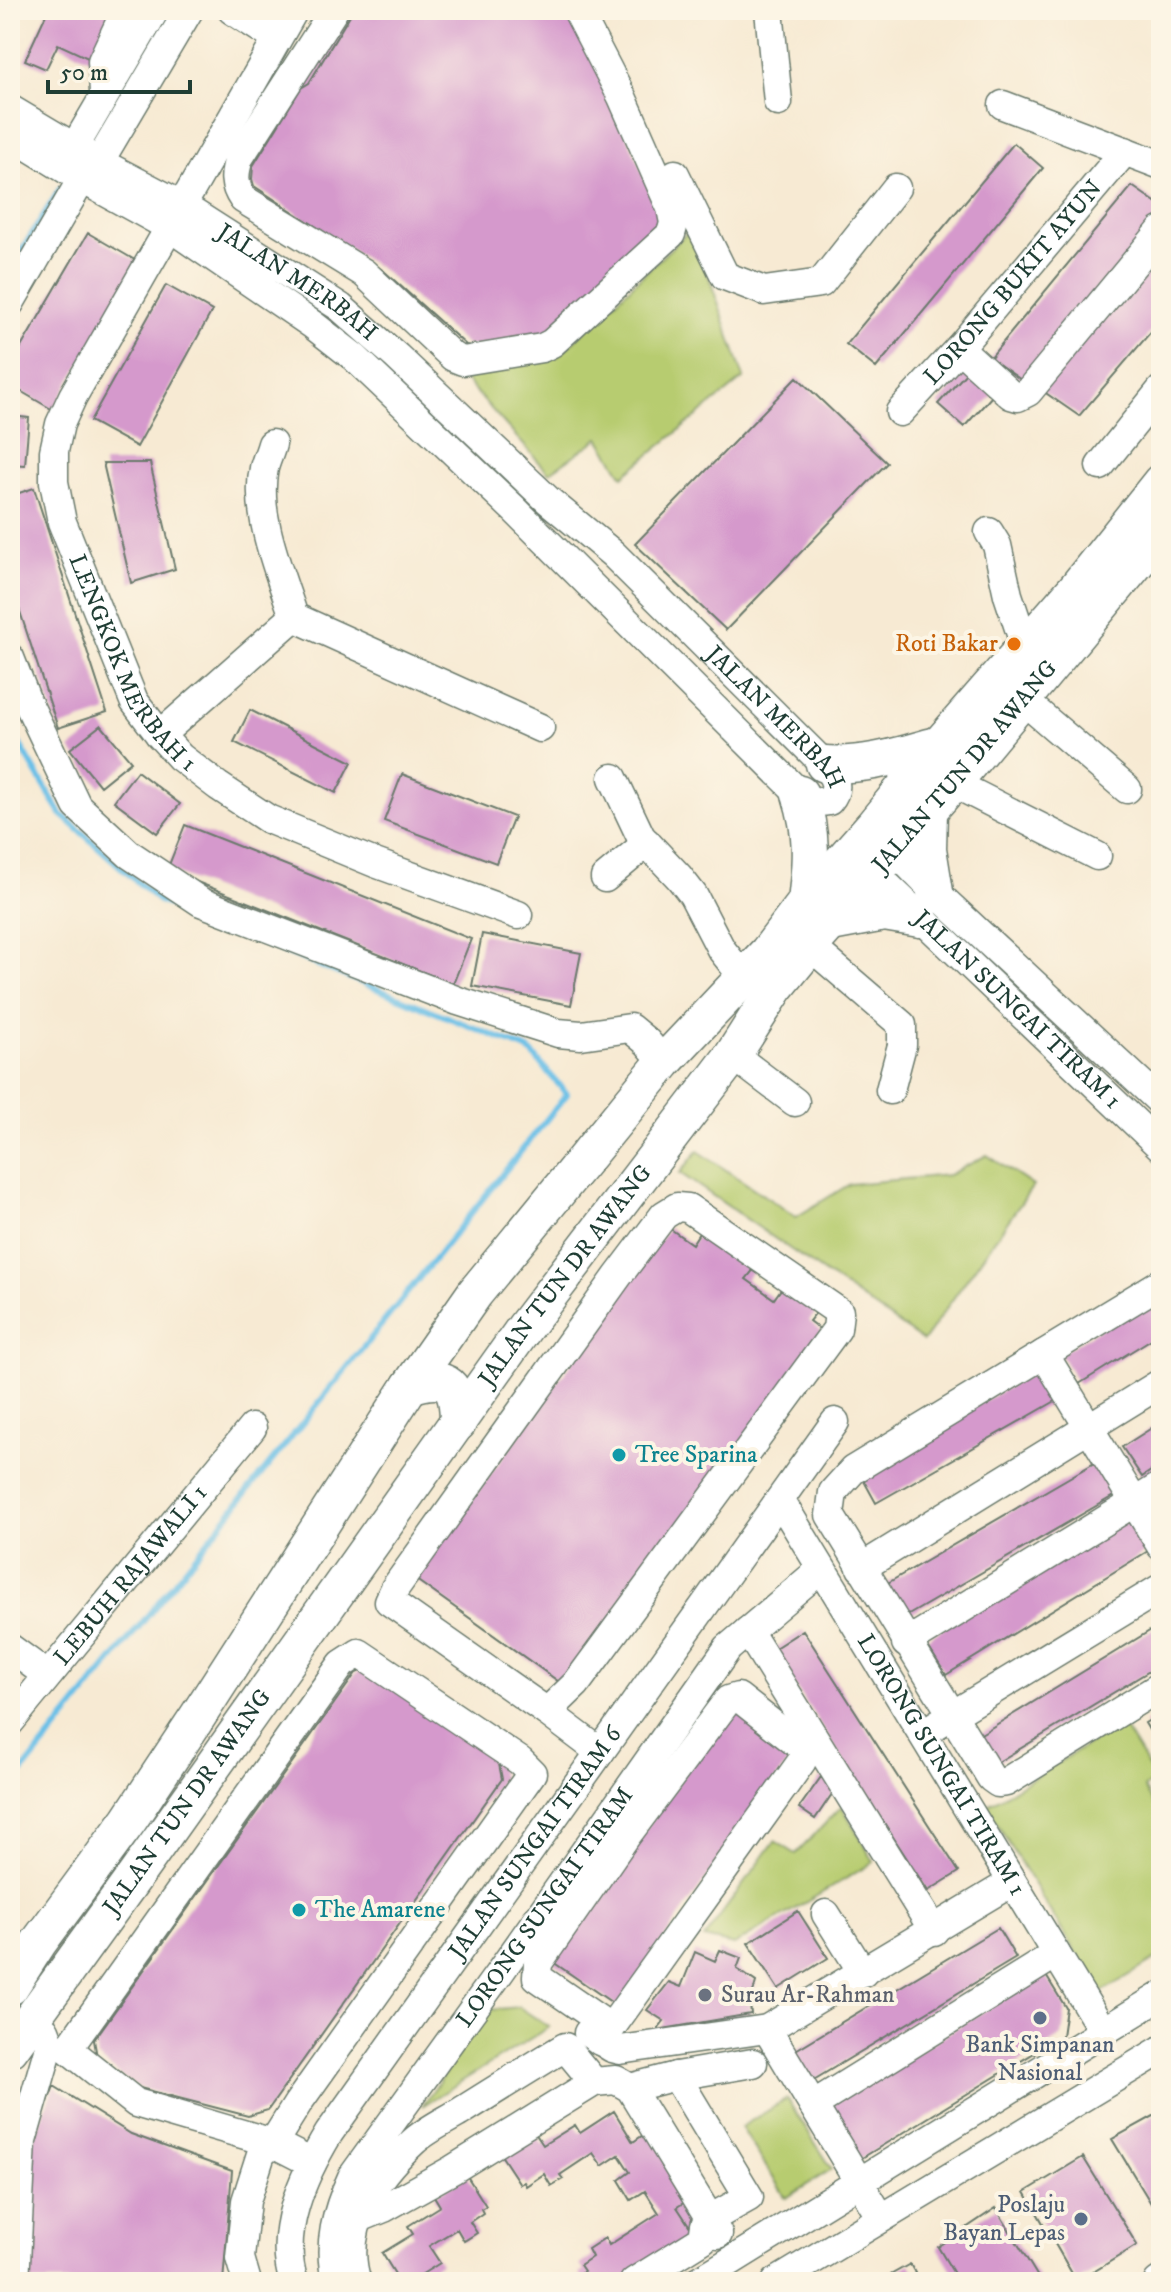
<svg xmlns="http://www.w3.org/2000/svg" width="1171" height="2292" font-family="'IM FELL DW Pica',serif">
	<rect width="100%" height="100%" fill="#fcf5e5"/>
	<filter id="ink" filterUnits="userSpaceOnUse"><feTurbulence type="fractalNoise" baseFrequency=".0125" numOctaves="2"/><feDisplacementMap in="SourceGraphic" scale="16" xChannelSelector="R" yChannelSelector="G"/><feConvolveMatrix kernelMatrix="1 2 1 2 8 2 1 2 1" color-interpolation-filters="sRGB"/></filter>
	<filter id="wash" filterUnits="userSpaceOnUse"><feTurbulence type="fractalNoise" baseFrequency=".006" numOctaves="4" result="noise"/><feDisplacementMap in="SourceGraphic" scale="32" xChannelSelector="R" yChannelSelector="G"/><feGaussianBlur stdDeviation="1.8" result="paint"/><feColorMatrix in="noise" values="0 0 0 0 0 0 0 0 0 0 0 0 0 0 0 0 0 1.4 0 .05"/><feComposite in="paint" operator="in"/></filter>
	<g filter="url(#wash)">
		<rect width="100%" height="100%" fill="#f7ead3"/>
		<path fill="#b7cc70" stroke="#6b8452" stroke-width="2" d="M692 228 744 378 623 476 599 438 549 473 457 371 558 356Z
			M698 1151 796 1217 850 1184 949 1175 987 1155 1033 1186 923 1341 680 1173Z
			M1122 1724 1156 1780 1144 1788 1161 1816V1956L1100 1993 986 1806Z
			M842 1806 874 1862 734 1945 704 1938 775 1841 796 1854Z
			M519 2007 549 2027 422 2106 488 2010Z
			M787 2099 832 2169 786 2198 741 2127Z"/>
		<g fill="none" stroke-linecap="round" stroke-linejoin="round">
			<path stroke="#6ac0e7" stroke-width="6" d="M10 269 60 189
				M10 728 61 814 159 901 529 1050 567 1094 10 1787"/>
		</g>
		<g id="blocks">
			<path fill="#d599cc" d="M48 10H113L90 59 58 44 46 69 25 60Z
				M353 10H566L611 96 662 221 658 227 548 334 473 347 466 345 384 271 254 186 252 179 253 166 301 88 309 83Z
				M1014 143 1043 168 876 368 846 344Z
				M1132 186 1161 206V222L1024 382 990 358Z
				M88 233 140 263 53 410 10 385V366Z
				M1161 249V320L1079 416 1040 389Z
				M166 285 212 311 137 447 90 421Z
				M967 372 993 395 964 427 938 404Z
				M797 377 887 463 726 630 635 544Z
				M10 416 29 418 25 465 10 464Z
				M103 463H150L175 569 131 583Z
				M34 488 107 712 58 728 10 581V496Z
				M250 710 352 762 336 793 234 742Z
				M101 725 131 761 100 786 70 749Z
				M137 771 180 804 157 833 114 801Z
				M402 774 514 817 496 863 384 821Z
				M185 825 471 939 453 984 167 870Z
				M482 934 581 953 571 1005 472 986Z
				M669 1228 692 1244 701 1230 755 1268 746 1279 774 1299 784 1285 818 1310 809 1321 822 1331 565 1686 415 1579Z
				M1161 1291V1333L1079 1384 1060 1354Z
				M1041 1369 1059 1399 876 1503 859 1472Z
				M1161 1422V1464L1142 1477 1122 1447Z
				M1096 1462 1115 1495 905 1617 886 1584Z
				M1126 1516 1148 1551 946 1675 924 1640Z
				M1161 1624V1664L993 1765 976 1737Z
				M803 1630 959 1872 928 1891 772 1650Z
				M370 1667 498 1759 502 1779 268 2110 248 2116 136 2087 97 2057 94 2040 356 1673Z
				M732 1706 796 1750 617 2006 553 1962Z
				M1161 1713V1750L1145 1723Z
				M821 1777 836 1788 815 1819 799 1808Z
				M798 1911 828 1958 778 1989 748 1943Z
				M998 1928 1016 1958 807 2084 789 2054Z
				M720 1950 741 1958 737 1969 756 1982 750 2004 751 2014 657 2030 664 2021 647 2010 669 1982 681 1987 695 1952 715 1961Z
				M1045 1974 1066 2008 1062 2036 857 2161 829 2115 831 2105Z
				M54 2086 131 2134 232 2171 223 2282H20L26 2159Z
				M614 2111 633 2142 649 2131 693 2197 677 2207 696 2236 623 2282H585L579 2274 584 2271 580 2265 592 2257 588 2249 605 2238 609 2245 659 2213 645 2191 631 2200 619 2180 630 2172 619 2155 602 2166 593 2153 560 2175 563 2179 551 2186 544 2174 526 2186 524 2182 520 2184 501 2155 535 2133 543 2145 575 2125 580 2133Z
				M1161 2112V2220L1112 2139Z
				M1083 2157 1137 2245 1077 2282 1025 2192Z
				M467 2176 486 2206 481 2209 483 2213 470 2222 477 2233 464 2241 457 2229 429 2246 440 2263 419 2276 422 2282H400L382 2253 413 2234 408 2226 440 2206 434 2196Z
				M996 2208 1041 2282H959L938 2247Z
				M910 2264 920 2282H878Z"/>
		</g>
	</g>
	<g filter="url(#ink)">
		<use href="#blocks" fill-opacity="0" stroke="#6b7a6c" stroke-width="2"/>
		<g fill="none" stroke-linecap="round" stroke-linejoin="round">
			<defs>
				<g id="minor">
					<path d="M232 10 277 39"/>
					<path id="s1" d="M294 10 73 396 60 424 54 451V482L62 522 134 701 160 735 180 757 218 786 268 819 375 863 518 915"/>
					<path d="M334 10 239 158C234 174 233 185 243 199L364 273 453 357 463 361 542 348 552 343 671 234 674 223 671 208 622 97 577 10"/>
					<path d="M769 10 778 102"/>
					<path d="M104 92 102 61 125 12"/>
					<path d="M1003 105 1161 165"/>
					<path id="s2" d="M10 109 99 162 181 205 340 307 397 357 549 501 613 554 824 764C834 776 841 787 829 801 817 803 811 801 800 794L514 509 354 357 313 325 171 228 82 179 10 135"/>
					<path d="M74 148 155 10"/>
					<path d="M99 162 189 10"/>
					<path d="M675 174 725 276 764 291 821 283 896 188"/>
					<path d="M10 303 82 179"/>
					<path d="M959 348 1011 395 1018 397 1028 392 1161 231"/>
					<path id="s3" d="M900 412 959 348 1125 151"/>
					<path d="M272 444C270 452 266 460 264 468 254 514 280 573 294 617L540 728"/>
					<path d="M1100 466 1161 390"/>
					<path d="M989 532 997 545 1008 595 1025 646"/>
					<path d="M10 658 26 699 77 806 129 854 201 902 458 1001 558 1033 581 1035 630 1028 647 1042 664 1062"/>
					<path d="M1023 700 1127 789"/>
					<path d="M160 735 294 617"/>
					<path d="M613 778 641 837 679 877 693 895 721 949 744 978"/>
					<path d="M953 783 1097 856"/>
					<path d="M894 850 935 892 1161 1102"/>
					<path id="s4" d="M874 873 1161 1147"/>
					<path d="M605 878 647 843"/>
					<path d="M810 946 902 1025V1045L890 1090"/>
					<path d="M733 1055 795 1102"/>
					<path d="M677 1207 688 1208 839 1312 837 1329 576 1684 547 1712 389 1601 395 1588 618 1276 664 1215Z"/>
					<path d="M1161 1283 853 1470 833 1492 830 1515 991 1778 998 1783 1006 1782 1161 1686"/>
					<path d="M1044 1354 1161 1546"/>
					<path id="s5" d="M780 1500 1103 2031"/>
					<path d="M861 1568 1161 1383"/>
					<path d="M748 1631 934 1931"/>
					<path d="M906 1643 1161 1486"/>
					<path d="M10 1648 47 1675"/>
					<path d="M547 1712 600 1752"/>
					<path id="s6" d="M10 1722 252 1428"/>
					<path d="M936 1725 1161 1588"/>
					<path d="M826 1914 863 1973"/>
					<path d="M767 2029 881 2218"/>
					<path d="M588 2033 612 2048 620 2050 767 2029 1012 1882"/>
					<path d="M600 2041 611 2028 802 1761 804 1754 803 1748 738 1697 728 1700 627 1835 538 1963 537 1977 611 2028"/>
					<path d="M676 2076 749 2197 710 2219 718 2234"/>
					<path d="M630 2088 676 2076 753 2063"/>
					<path d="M813 2105 1056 1954"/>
					<path d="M357 2219 384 2208 452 2170 594 2082 616 2080 630 2088 710 2219 705 2225 703 2239 634 2282"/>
					<path d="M15 2282 22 2141 50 2043 45 2030 30 2020"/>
					<path d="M247 2282 240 2258 246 2201 261 2154 273 2143 298 2103 532 1773 520 1761 359 1653 342 1664 68 2049 136 2103 273 2143 312 2163"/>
					<path id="s7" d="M294 2282C277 2232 303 2176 329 2133L835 1422"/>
					<path id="s8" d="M337 2282C326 2246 337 2210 352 2177L500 1972 728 1648 821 1569"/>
					<path d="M357 2282C339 2228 375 2177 413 2142 426 2130 445 2121 460 2112 495 2090 530 2068 565 2047L594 2082"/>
					<path d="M697 2282 1161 1996"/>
					<path d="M776 2282 1161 2050"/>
					<path d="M1158 2282 1161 2280"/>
				</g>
				<g id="major">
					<path d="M824 764C866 767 900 755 940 744"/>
					<path d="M800 794C813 835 811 860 806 902"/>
					<path d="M929 811 928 849 935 892"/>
					<path d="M831 923 884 913 920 919"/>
					<path d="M410 1386C449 1373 458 1385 458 1423"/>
					<path d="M10 1987 39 1942 129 1820 198 1716 410 1386 475 1293 664 1062 768 952 806 902 873 826 940 744 1078 586 1161 482"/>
					<path id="s9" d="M10 2049 135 1876 525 1327 733 1055 775 989 810 946 953 783 1161 533"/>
				</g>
			</defs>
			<use href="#minor" stroke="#6b7a6c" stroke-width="31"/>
			<use href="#major" stroke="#6b7a6c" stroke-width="39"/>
			<use href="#minor" stroke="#fff" stroke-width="28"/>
			<use href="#major" stroke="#fff" stroke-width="36"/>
		</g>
	</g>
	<circle fill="#e8710a" stroke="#fcf5e5" stroke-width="3" cx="1014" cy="644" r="8"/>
	<g fill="#0f9aa8" stroke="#fcf5e5" stroke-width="3">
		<circle cx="619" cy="1455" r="8"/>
		<circle cx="299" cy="1910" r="8"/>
	</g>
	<circle fill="#6b7280" stroke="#fcf5e5" stroke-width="3" cx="705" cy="1995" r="8"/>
	<g fill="#5c6f8a" stroke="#fcf5e5" stroke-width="3">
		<circle cx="1040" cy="2018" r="8"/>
		<circle cx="1081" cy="2219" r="8"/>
	</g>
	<g text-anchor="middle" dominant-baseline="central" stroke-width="8" stroke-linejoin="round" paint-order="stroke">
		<g font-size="24" fill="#1f3d34" stroke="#fcf5e5">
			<text stroke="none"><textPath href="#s3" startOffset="172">LORONG BUKIT AYUN</textPath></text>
			<text stroke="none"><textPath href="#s2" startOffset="336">JALAN MERBAH</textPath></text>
			<text stroke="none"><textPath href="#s1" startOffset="734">LENGKOK MERBAH 1</textPath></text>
			<text stroke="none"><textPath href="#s2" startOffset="984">JALAN MERBAH</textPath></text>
			<text stroke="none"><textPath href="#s9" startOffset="1600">JALAN TUN DR AWANG</textPath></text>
			<text stroke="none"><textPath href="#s4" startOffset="198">JALAN SUNGAI TIRAM 1</textPath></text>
			<text stroke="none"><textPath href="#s9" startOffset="952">JALAN TUN DR AWANG</textPath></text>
			<text stroke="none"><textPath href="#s6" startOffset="190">LEBUH RAJAWALI 1</textPath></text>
			<text stroke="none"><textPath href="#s5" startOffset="310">LORONG SUNGAI TIRAM 1</textPath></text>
			<text stroke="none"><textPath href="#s9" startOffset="304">JALAN TUN DR AWANG</textPath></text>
			<text stroke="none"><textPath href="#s7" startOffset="514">JALAN SUNGAI TIRAM 6</textPath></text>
			<text stroke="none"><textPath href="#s8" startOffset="440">LORONG SUNGAI TIRAM</textPath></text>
		</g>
		<g font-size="24" fill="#c56008" stroke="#fcf5e5" text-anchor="end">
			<text x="998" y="644">Roti Bakar</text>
		</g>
		<g font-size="24" fill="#0d838f" stroke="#fcf5e5" text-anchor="start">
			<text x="635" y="1455">Tree Sparina</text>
			<text x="315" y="1910">The Amarene</text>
		</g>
		<g font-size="24" fill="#5b616d" stroke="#fcf5e5" text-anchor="start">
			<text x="721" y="1995">Surau Ar-Rahman</text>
		</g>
		<g font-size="24" fill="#4e5e75" stroke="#fcf5e5">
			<text x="1040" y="2045">Bank Simpanan<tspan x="1040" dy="28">Nasional</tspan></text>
			<text x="1065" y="2205" text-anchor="end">Poslaju<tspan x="1065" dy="28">Bayan Lepas</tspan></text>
		</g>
	</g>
	<rect width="1171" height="2292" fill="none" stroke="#fcf5e5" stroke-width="40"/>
	<path d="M48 80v12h142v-12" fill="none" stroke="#1f3d34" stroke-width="4"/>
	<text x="60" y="80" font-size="24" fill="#1f3d34" stroke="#fcf5e5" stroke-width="6" paint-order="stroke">50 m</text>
</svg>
